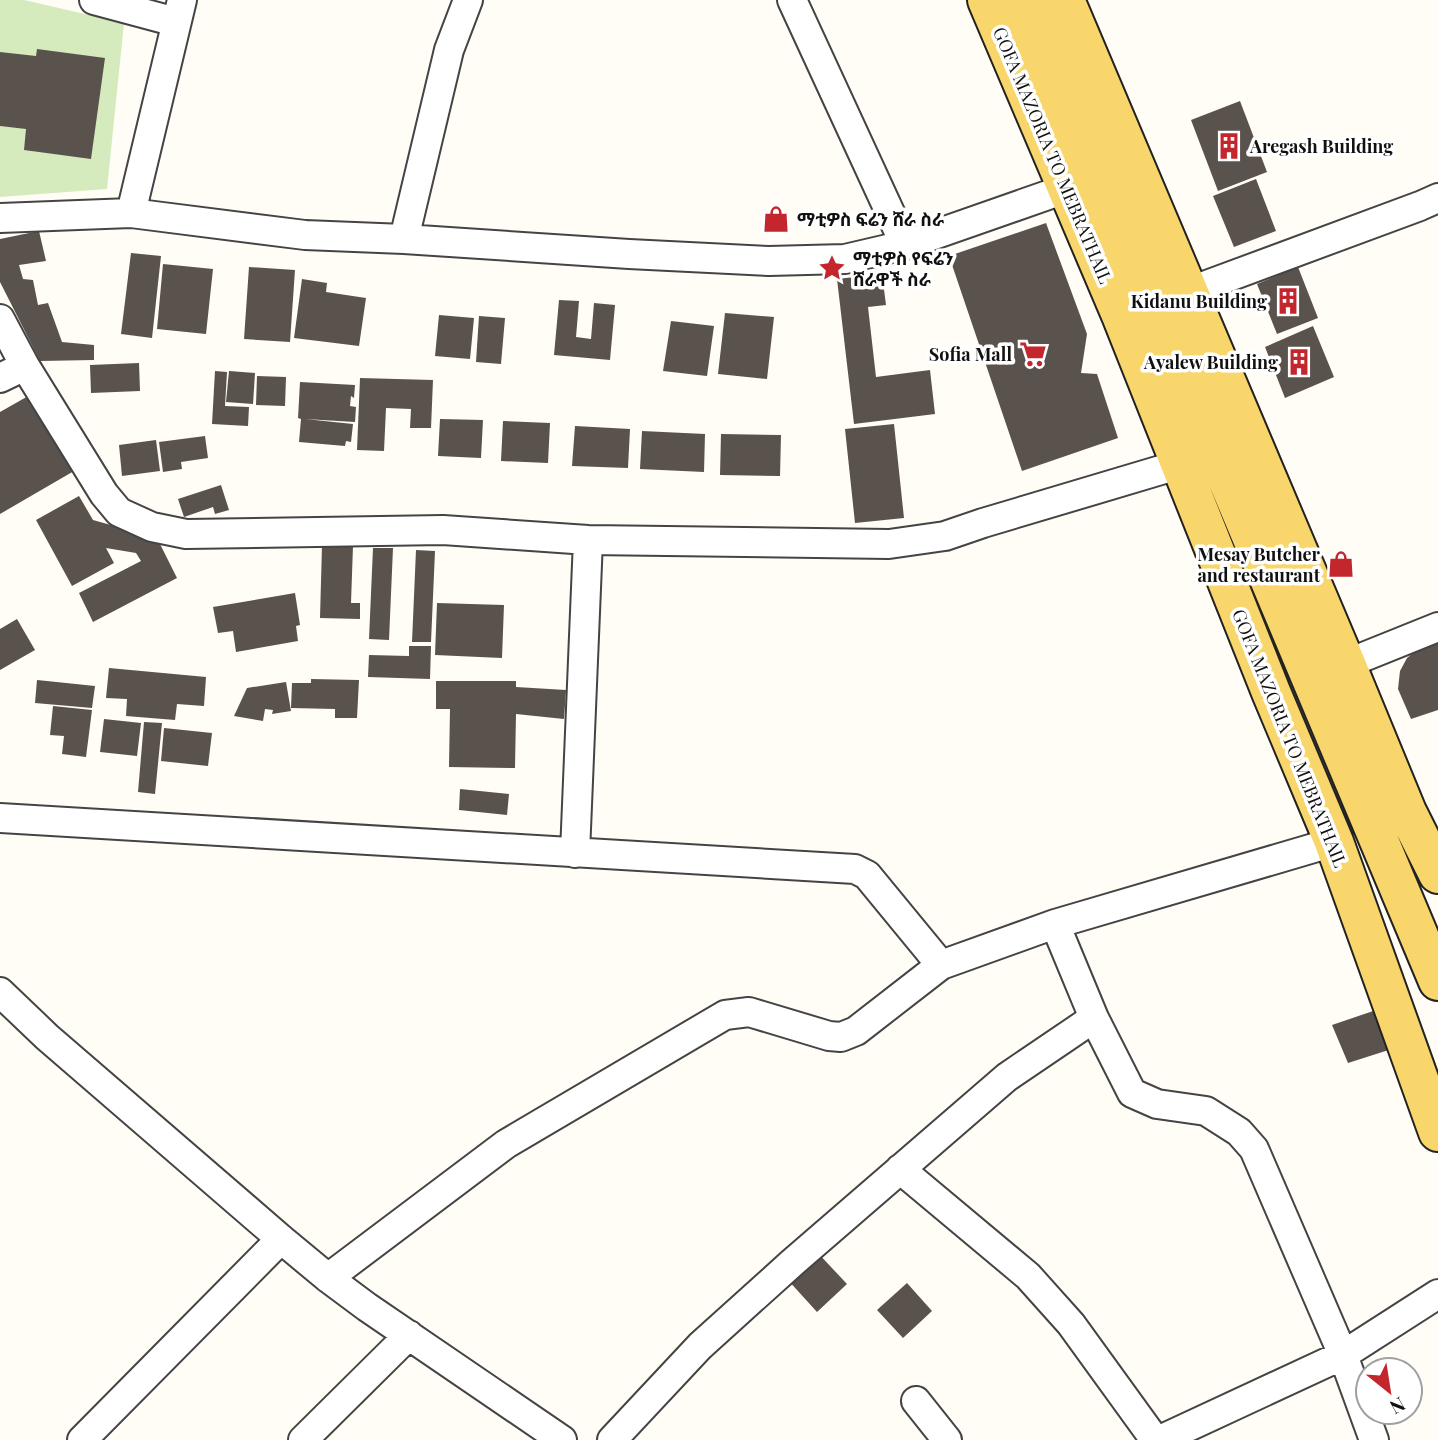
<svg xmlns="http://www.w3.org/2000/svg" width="1438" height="1440" font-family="'Playfair Display','Noto Sans Ethiopic',serif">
	<rect width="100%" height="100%" fill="#fffdf5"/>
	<path fill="#d5ebbd" d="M0 0H24L124 23 107 189 0 197Z"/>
	<path fill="#5a524d" d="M37 49 105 58 91 159 24 150 26 129 0 126V52L36 56Z
		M1240 101 1267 172 1218 191 1191 120Z
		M1256 179 1276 231 1234 247 1213 196Z
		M1046 223 1087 334 1081 373 1097 374 1118 438 1022 471 949 256Z
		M39 231 46 261 19 265 23 279 33 280 38 305 48 303 62 342 94 345V360L40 361 0 282V239Z
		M131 253 161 256 152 338 121 334Z
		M163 264 213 269 206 334 157 329Z
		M249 267 295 270 290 342 244 339Z
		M1298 267 1318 318 1277 334 1257 284Z
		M882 274 886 305 868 307 876 377 930 370 935 414 854 424 837 279Z
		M302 279 327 283 326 292 366 298 359 346 294 338Z
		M559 300 579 301 576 337 591 339 594 303 615 305 610 360 554 355Z
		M725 313 774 317 767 379 718 374Z
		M439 315 474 318 470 359 435 356Z
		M479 316 505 318 501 364 476 362Z
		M671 321 714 326 707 376 663 371Z
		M1313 326 1334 377 1285 398 1265 347Z
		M139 363 140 391 91 393 90 365Z
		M215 371 227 372 225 406 249 407 248 426 212 424Z
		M229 371 255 373 253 404 226 402Z
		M257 376 286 377 285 406 256 405Z
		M360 378 433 380 431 428H410L411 409 386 408 384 451 357 450Z
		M300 382 355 385 354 398 351 396 350 406 356 407 355 422 305 419 353 424 351 442 346 441 345 446 299 442 301 419 298 418Z
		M30 395 74 471 0 514V412Z
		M440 419 483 420 481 458 438 456Z
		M503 421 550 423 548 463 501 461Z
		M894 424 904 518 855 523 845 429Z
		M575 426 630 429 628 468 572 466Z
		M642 431 705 434 704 472 640 469Z
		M721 434 781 435 780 476 720 475Z
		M205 436 208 458 181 462 182 469 163 472 159 442Z
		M156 440 160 471 122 476 119 445Z
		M221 485 229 510 215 514 213 507 184 517 178 499Z
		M79 496 93 520 157 538 177 578 93 622 79 593 141 561 136 553 106 548 114 563 72 586 36 520Z
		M322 545 353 546 351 603H360V619L320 618Z
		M373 548H393L389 640 369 639Z
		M416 550 435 551 431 642H412Z
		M295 593 300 625 296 626 298 641 236 652 233 631 218 633 213 607Z
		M437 603 504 605 502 658 435 655Z
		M17 619 35 650 0 670V629Z
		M1438 641V710L1411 719 1398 689 1400 671 1407 658 1418 649Z
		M409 646H431L430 679 368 677 369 655 409 656Z
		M109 668 206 677 204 706 177 704 175 720 126 716 127 699 106 698Z
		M311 679 359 680 357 718H335V709L291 708 292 683H311Z
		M37 680 95 686 92 708 35 703Z
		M436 681H516V687L566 690 564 719 516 714 515 768 449 767 450 709H436Z
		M286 682 291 711 272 714 273 710 265 709 263 721 234 716 247 688Z
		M53 706 92 710 86 757 62 754 64 736 50 735Z
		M104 719 141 723 137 756 100 752Z
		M144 722 162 723 155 794 138 792Z
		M164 728 212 733 208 766 161 761Z
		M460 789 509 794 507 815 459 810Z
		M1382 1008 1398 1047 1348 1063 1332 1025Z
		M816 1251 847 1284 817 1312 787 1279Z
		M907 1283 932 1311 903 1338 877 1310Z"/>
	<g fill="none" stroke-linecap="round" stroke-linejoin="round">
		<defs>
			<path id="minor" d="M94 0 176 22
				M792 0 905 245
				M131 213 182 0
				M0 218 131 213 305 235 404 239 629 254 769 261 845 259 905 245 1068 188
				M404 239 449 50 468 0
				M1188 292 1420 206 1438 198
				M0 319 25 366
				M0 378 25 366 104 494 119 512 152 527 186 534 443 530 588 540 889 544 945 536 983 523 1181 464
				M1346 664 1438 627
				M0 818 855 869 867 875 941 965 1055 924 1334 842
				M575 853 588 540
				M1055 924 1094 1018
				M0 992 47 1037 281 1239 328 1278 367 1307 562 1440
				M900 1169 1028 1276 1071 1324 1155 1440
				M328 1278 506 1144 725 1015 749 1012 829 1036 841 1037 856 1031 941 965
				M916 1401 947 1440
				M82 1440 281 1239
				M303 1440 409 1335
				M612 1440 700 1346 792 1263 1007 1077 1094 1018 1132 1093 1157 1104 1206 1111 1239 1132 1254 1149 1343 1355 1160 1440
				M1374 1440 1343 1355 1438 1294"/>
			<path id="primary" d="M987 0 1121 315 1271 692 1334 842 1438 1132
				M1026 0 1438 981
				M1065 0 1346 664 1407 812 1438 874"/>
		</defs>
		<use href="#minor" stroke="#444" stroke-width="32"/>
		<use href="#primary" stroke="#222" stroke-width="42"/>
		<use href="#minor" stroke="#fff" stroke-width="28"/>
		<use href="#primary" stroke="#f9d66b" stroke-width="38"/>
	</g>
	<defs>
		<symbol id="building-bare" viewBox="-9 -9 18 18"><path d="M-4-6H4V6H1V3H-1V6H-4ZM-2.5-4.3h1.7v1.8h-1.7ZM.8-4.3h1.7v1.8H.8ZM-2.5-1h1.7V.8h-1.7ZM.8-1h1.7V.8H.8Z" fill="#c4262e" stroke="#fff" stroke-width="2.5" paint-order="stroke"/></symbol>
		<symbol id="shop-bare" viewBox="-9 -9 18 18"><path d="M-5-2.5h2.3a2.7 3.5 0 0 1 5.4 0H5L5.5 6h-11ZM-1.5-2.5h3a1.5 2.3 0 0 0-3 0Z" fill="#c4262e" stroke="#fff" stroke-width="2.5" paint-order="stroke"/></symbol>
		<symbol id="sight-bare" viewBox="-9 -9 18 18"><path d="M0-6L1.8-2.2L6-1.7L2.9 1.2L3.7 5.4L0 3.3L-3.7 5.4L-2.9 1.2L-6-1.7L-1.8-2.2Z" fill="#c4262e" stroke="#fff" stroke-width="2.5" paint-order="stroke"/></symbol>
		<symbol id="supermarket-bare" viewBox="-9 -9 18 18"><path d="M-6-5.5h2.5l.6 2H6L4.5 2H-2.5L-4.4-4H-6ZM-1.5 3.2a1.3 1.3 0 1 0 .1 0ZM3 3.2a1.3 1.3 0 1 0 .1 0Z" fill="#c4262e" stroke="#fff" stroke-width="2.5" paint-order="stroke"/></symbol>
	</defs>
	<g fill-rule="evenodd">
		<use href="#building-bare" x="1210" y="127" width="38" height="38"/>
		<use href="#shop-bare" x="757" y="200" width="38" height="38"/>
		<use href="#sight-bare" x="813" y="249" width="38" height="38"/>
		<use href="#building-bare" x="1269" y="282" width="38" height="38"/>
		<use href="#supermarket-bare" x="1014" y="335" width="38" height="38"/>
		<use href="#building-bare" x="1280" y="343" width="38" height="38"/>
		<use href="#shop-bare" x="1322" y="545" width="38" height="38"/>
	</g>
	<g text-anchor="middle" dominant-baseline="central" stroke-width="7" stroke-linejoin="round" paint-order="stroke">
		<g font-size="18" font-weight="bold" fill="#111" stroke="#fff" text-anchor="end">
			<text x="1250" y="146" text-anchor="start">Aregash Building</text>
			<text x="797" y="219" text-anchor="start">ማቲዎስ ፍሬን ሸራ ስራ</text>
			<text x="853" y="258" text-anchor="start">ማቲዎስ የፍሬን<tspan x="853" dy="21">ሸራዋች ስራ</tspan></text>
			<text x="1267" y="301">Kidanu Building</text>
			<text x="1012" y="354">Sofia Mall</text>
			<text x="1278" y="362">Ayalew Building</text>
			<text x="1320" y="554">Mesay Butcher<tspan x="1320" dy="21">and restaurant</tspan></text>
		</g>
		<g font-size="18" fill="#111" stroke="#fff">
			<text transform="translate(1053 155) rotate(67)">GOFA MAZORIA TO MEBRATHAIL</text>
			<text transform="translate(1290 738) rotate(68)">GOFA MAZORIA TO MEBRATHAIL</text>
		</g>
	</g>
	<g transform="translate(1389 1391) rotate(150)"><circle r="33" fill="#ffffff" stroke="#a0a0a0" stroke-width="2"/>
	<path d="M0-5L12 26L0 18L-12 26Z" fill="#c4262e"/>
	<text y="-10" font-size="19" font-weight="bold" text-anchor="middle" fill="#111111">N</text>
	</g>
</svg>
